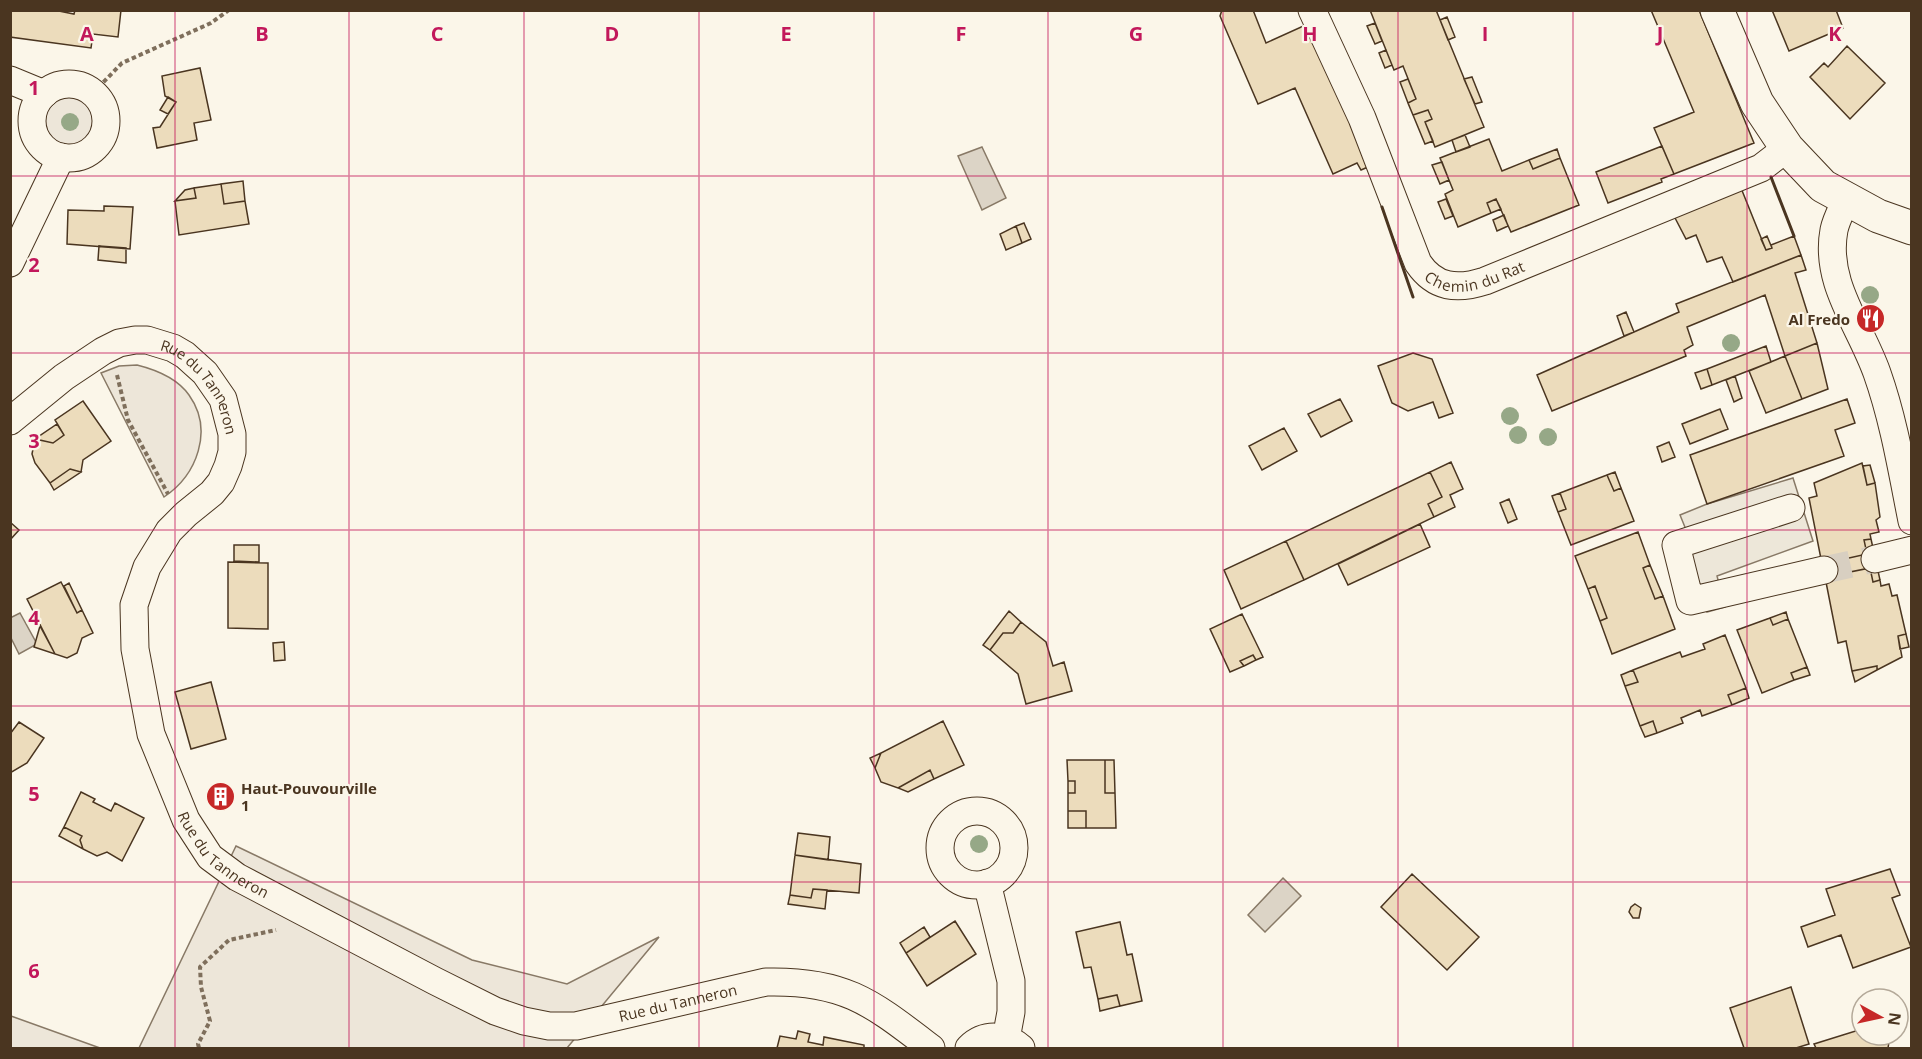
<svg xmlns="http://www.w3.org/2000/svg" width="1922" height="1059" font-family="'Open Sans',sans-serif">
	<rect width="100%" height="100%" fill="#fbf6e9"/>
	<path fill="#ede6d9" stroke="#887966" stroke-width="1.5" d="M45 121a24 24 0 1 1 48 0a24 24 0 1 1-48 0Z
		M137 365C157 370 177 378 189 395 214 430 197 475 164 497L101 373 119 366Z
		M236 846 472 960 567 984 659 937 567 1048H139Z
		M10 1016H11L100 1048H11Z"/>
	<path fill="#ede7d9" stroke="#887966" stroke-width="1.5" d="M1793 478 1813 541 1717 576 1725 607 1707 612 1698 579 1676 584 1689 537 1680 515 1707 504Z"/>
	<path fill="#dcd4c6" stroke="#887966" stroke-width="1.5" d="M982 147 1006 198 982 210 958 156Z
		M20 613 37 644 19 654 11 638 10 618Z
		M1283 878 1301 896 1265 932 1248 915Z"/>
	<path fill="#ecdcbc" stroke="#4a3520" stroke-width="1.5" d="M10 10H54L74 14 75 10H121L118 37 93 34 91 48 10 37Z
		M1222 10H1253L1266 43 1310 23 1368 167 1361 170 1357 163 1333 174 1295 88 1258 104 1220 16Z
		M1370 10H1436L1484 127 1435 147 1425 122 1432 119 1428 110 1413 115 1408 103 1416 99 1403 66 1394 70Z
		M1651 10H1699L1754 143 1674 174 1654 128 1694 112Z
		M1772 10H1836L1843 28 1789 51Z
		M1447 17 1455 37 1448 40 1440 20Z
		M1375 23 1382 41 1375 44 1367 26Z
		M1847 46 1885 83 1850 119 1810 77 1824 63 1828 67Z
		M1386 50 1392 65 1385 68 1379 53Z
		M200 68 211 120 194 123 197 140 157 148 153 128 160 127 176 102 165 96 162 76Z
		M1472 77 1482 102 1475 104 1464 79Z
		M1408 79 1416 99 1408 103 1400 82Z
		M168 97 176 102 168 114 160 110Z
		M1428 110 1432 119 1425 122 1433 141 1425 144 1413 115Z
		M1465 135 1470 147 1456 152 1452 140Z
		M1489 139 1502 171 1529 160 1533 169 1560 158 1579 205 1511 232 1496 199 1487 203 1491 213 1458 227 1445 194 1453 190 1440 158Z
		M1662 146 1674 174 1661 179 1662 182 1608 203 1596 172Z
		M1557 149 1560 158 1533 169 1529 160Z
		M1442 162 1449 180 1440 184 1432 165Z
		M243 181 245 201 224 204 221 184Z
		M221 184 224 204 245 201 249 224 179 235 175 201 196 198 194 188Z
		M194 188 196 198 175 201 185 190Z
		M1741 188 1766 250 1772 248 1771 245 1794 236 1801 255 1733 282 1722 257 1707 262 1696 235 1686 239 1674 216Z
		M1446 199 1453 216 1445 219 1438 202Z
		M1496 199 1501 209 1491 213 1487 203Z
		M104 206 133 207 130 249 67 244 68 210 104 211Z
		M1504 215 1508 226 1497 231 1493 220Z
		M1024 223 1031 239 1022 243 1016 226Z
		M1016 226 1022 243 1006 250 1000 234Z
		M1767 236 1772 248 1766 250 1761 239Z
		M99 246 126 248V263L98 260Z
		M1801 255 1806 270 1795 273 1817 343 1785 356 1765 295 1687 327 1693 345 1684 350 1686 356 1552 411 1537 375 1679 312 1676 304Z
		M1626 312 1634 332 1624 336 1617 316Z
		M1817 343 1828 389 1802 399 1785 356Z
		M1766 346 1771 362 1712 385 1707 369Z
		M1413 353 1432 359 1453 413 1439 418 1433 402 1408 411 1392 403 1378 366Z
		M1785 356 1802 399 1766 413 1749 371Z
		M1707 369 1712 385 1701 389 1695 373Z
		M1735 376 1742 398 1734 402 1726 380Z
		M1340 399 1352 421 1321 437 1308 414Z
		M1847 399 1855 423 1835 430 1844 456 1707 504 1690 455Z
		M83 401 111 441 83 460 81 472 70 469 50 483 35 463 32 454 35 439 53 443 64 435 55 420Z
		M1720 409 1728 429 1690 444 1682 424Z
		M57 424 64 435 53 443 35 439Z
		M1284 428 1297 451 1262 470 1249 446Z
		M1669 442 1675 457 1662 462 1657 447Z
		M1451 462 1463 489 1450 495 1455 507 1434 517 1428 504 1442 497 1430 472Z
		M1862 463 1867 485 1875 483 1880 517 1876 520 1879 532 1870 534 1871 539 1864 540 1867 554 1822 564 1809 498 1817 496 1814 483Z
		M1870 465 1875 483 1867 485 1863 466Z
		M70 469 81 472 54 490 50 483Z
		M1430 472 1442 497 1428 504 1434 517 1304 580 1286 541Z
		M1615 472 1621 488 1614 491 1607 475Z
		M1607 475 1614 491 1621 488 1634 521 1571 545 1558 512 1566 509 1560 493Z
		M1560 493 1566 509 1558 512 1552 496Z
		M1509 499 1517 519 1508 523 1500 503Z
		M10 522 19 530 10 540Z
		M1420 524 1430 547 1348 585 1338 564Z
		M1638 532 1650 565 1643 568 1655 599 1663 596 1675 629 1612 654 1600 621 1607 618 1595 586 1588 589 1575 556Z
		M1871 539 1880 580 1873 582 1870 568 1825 577 1822 564 1867 554 1864 540Z
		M1286 541 1304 580 1241 609 1224 570Z
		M234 545H259V562L234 561Z
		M228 562 268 563V629L228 628Z
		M1650 565 1663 596 1655 599 1643 568Z
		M1870 568 1873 582 1880 580 1881 586 1889 584 1892 596 1897 595 1906 634 1898 636 1902 657 1877 670V666L1852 671 1846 641 1838 643 1825 577Z
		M61 582 77 613 82 610 93 633 82 638 77 653 67 658 55 654 27 599Z
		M69 583 82 610 77 613 64 586Z
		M1595 586 1607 618 1600 621 1588 589Z
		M1009 611 1021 622 1013 633H1003L990 650 983 645Z
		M1786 612 1788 619 1773 625 1770 618Z
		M1242 614 1263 657 1256 660 1253 655 1240 661 1244 666 1230 672 1210 629Z
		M1770 618 1773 625 1788 619 1807 667 1791 673 1794 680 1762 693 1737 630Z
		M1021 622 1046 642 1053 666 1064 662 1072 691 1026 704 1018 674 990 650 1003 633H1013Z
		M40 626 55 654 34 647Z
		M1906 634 1909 647 1900 649 1898 636Z
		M1725 635 1746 688 1728 695 1732 705 1702 716 1700 710 1681 718 1683 723 1657 733 1653 721 1640 726 1625 686 1638 682 1633 670 1680 652 1682 657 1705 649 1703 644Z
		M284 642 285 660 274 661 273 643Z
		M1253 655 1256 660 1244 666 1240 661Z
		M1877 666V670L1855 682 1852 671Z
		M1807 667 1810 675 1794 680 1791 673Z
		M1633 670 1638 682 1625 686 1621 675Z
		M211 682 226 739 191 749 175 692Z
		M1746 688 1749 698 1732 705 1728 695Z
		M943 721 964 765 934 779 930 770 898 788 881 782 875 768 881 753Z
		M1653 721 1657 733 1645 737 1640 726Z
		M19 722 44 738 27 763 10 773V734Z
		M881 753 875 768 870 758Z
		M1067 760H1105V793H1115L1116 828H1086V811H1068V793H1075V781H1068Z
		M1105 760H1114L1115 793H1105Z
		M930 770 934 779 908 792 898 788Z
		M1068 781H1075V793H1068Z
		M81 792 95 799 93 802 111 811 115 803 144 818 122 861 107 852 97 856 83 849 80 840 82 836 64 827Z
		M231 792V800L210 801 209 793Z
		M1068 811H1086V828H1068Z
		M64 827 82 836 80 840 83 849 59 836Z
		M798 833 830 837 828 860 795 855Z
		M795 855 861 864 859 893 813 889 811 898 790 895Z
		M1890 869 1900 895 1892 898 1911 947 1853 968 1841 935 1808 947 1801 927 1835 915 1826 889Z
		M1412 874 1479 937 1447 970 1381 907Z
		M813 889 827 890 825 909 788 904 790 895 811 898Z
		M1635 904 1641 908 1639 918H1633L1629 912 1631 907Z
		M955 921 976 954 927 986 906 953Z
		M1120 922 1127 955 1132 954 1142 1001 1120 1006 1117 995 1098 999 1091 967 1084 968 1076 932Z
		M924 927 930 937 906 953 900 943Z
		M1791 987 1809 1044 1796 1048H1744L1730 1008Z
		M1117 995 1120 1006 1100 1011 1098 999Z
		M1862 1029V1035H1890L1888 1048H1816L1814 1044Z
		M798 1031 810 1034 808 1042 823 1045 824 1037 864 1045V1048H777L780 1036 796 1039Z"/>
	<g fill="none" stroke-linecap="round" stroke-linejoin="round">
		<path stroke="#d8cfc1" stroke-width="27" stroke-dasharray="27 14" stroke-linecap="butt" d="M1824 570 1875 559"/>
		<defs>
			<g id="minor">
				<path id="s1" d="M1312 10 1362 118 1418 263C1435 288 1457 290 1485 281L1761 168 1787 148"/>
				<path d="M10 80 44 94"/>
				<circle cx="69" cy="121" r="37"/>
				<path d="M1846 200C1842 209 1836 220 1834 230 1824 283 1860 325 1877 373 1894 421 1902 471 1912 521"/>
				<path d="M10 263 61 157"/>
				<path id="s2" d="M10 421 64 377 103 351 119 343 135 340H147L173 348 185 355 205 373 223 399 232 434V452L228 466 221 482 212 493 186 514 169 531 147 567 134 605 135 649 151 734 186 820 210 857 237 877 435 981 495 1011 524 1021 549 1026H576L766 982C845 980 872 1003 931 1048"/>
				<path d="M1791 508 1676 545 1690 601 1824 570"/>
				<path d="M1875 559 1912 550"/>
				<circle cx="977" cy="848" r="37"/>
				<path d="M987 883 1011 981V1012L1006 1039"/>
				<path d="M969 1048C984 1033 1005 1034 1021 1048"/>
			</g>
			<path id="tertiary" d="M1717 10 1757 103 1787 148 1823 186 1878 216 1912 228"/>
		</defs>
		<use href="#minor" stroke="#4a3520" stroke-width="29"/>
		<use href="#tertiary" stroke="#4a3520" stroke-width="35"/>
		<path stroke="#7f6f5c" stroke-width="4" stroke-dasharray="4.5 3" stroke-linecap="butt" d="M93 93 122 63 211 23 229 10
			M117 375 128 420 168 494
			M199 1048 198 1044 210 1021 201 987 200 967 229 940 276 930"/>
		<use href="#minor" stroke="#fbf6e9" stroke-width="27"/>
		<use href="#tertiary" stroke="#fbf6e9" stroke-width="33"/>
		<path stroke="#4a3520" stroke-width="3" d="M1771 177 1794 236
			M1382 207 1413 297"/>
	</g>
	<g fill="#96a887">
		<circle cx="70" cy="122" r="9"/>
		<circle cx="1870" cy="295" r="9"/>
		<circle cx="1731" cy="343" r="9"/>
		<circle cx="1510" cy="416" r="9"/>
		<circle cx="1518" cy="435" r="9"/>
		<circle cx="1548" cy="437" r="9"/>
		<circle cx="979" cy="844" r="9"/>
	</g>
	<path fill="none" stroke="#c2185b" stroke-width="1.5" stroke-opacity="0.55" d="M175 10V1048M349 10V1048M524 10V1048M699 10V1048M874 10V1048M1048 10V1048M1223 10V1048M1398 10V1048M1573 10V1048M1747 10V1048M10 176H1912M10 353H1912M10 530H1912M10 706H1912M10 882H1912"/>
	<defs>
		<symbol id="restaurant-disc" viewBox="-11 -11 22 22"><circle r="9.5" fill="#c62828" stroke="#fbf6e9"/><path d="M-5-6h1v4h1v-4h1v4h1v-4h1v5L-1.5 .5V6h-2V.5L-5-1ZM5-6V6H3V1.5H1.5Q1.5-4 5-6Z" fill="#fff"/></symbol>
		<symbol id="building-disc" viewBox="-11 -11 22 22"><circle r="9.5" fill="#c62828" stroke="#fbf6e9"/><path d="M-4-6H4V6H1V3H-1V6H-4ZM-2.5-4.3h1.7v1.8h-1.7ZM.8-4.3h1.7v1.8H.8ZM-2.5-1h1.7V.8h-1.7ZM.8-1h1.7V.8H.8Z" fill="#fff"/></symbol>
	</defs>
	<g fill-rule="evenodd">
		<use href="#restaurant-disc" x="1854" y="302" width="33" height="33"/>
		<use href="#building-disc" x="204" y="780" width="33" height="33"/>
	</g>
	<g text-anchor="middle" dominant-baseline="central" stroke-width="4.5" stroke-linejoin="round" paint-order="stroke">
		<g font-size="15" fill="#4a3520" stroke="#fbf6e9">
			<text stroke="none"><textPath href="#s1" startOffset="340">Chemin du Rat</textPath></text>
			<text stroke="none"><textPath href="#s2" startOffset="238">Rue du Tanneron</textPath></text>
			<text stroke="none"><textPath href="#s2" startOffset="778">Rue du Tanneron</textPath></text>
			<text stroke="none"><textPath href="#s2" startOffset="1282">Rue du Tanneron</textPath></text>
		</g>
		<g font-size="15" font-weight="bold" fill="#4a3520" stroke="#fbf6e9" text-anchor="end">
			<text x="1850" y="319">Al Fredo</text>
			<text x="241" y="788" text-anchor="start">Haut-Pouvourville<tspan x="241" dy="17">1</tspan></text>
		</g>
	</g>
	<g font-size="20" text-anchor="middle" font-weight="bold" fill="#c2185b" stroke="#fbf6e9" stroke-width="4.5" stroke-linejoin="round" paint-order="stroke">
		<text x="87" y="41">A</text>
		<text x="262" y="41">B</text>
		<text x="437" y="41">C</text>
		<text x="612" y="41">D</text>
		<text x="786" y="41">E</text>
		<text x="961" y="41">F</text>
		<text x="1136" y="41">G</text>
		<text x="1310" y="41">H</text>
		<text x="1485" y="41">I</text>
		<text x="1660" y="41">J</text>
		<text x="1835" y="41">K</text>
		<text x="34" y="95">1</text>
		<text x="34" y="272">2</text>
		<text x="34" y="448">3</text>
		<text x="34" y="625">4</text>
		<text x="34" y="801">5</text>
		<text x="34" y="978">6</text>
	</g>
	<rect width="1922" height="1059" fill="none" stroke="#4a3520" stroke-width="24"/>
	<g transform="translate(1880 1017) rotate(98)"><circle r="28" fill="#fbf6e9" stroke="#b4a999" stroke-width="1.5"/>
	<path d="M0-4.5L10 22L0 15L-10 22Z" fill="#c62828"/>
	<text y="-9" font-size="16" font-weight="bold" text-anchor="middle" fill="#4a3520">N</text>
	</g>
</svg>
